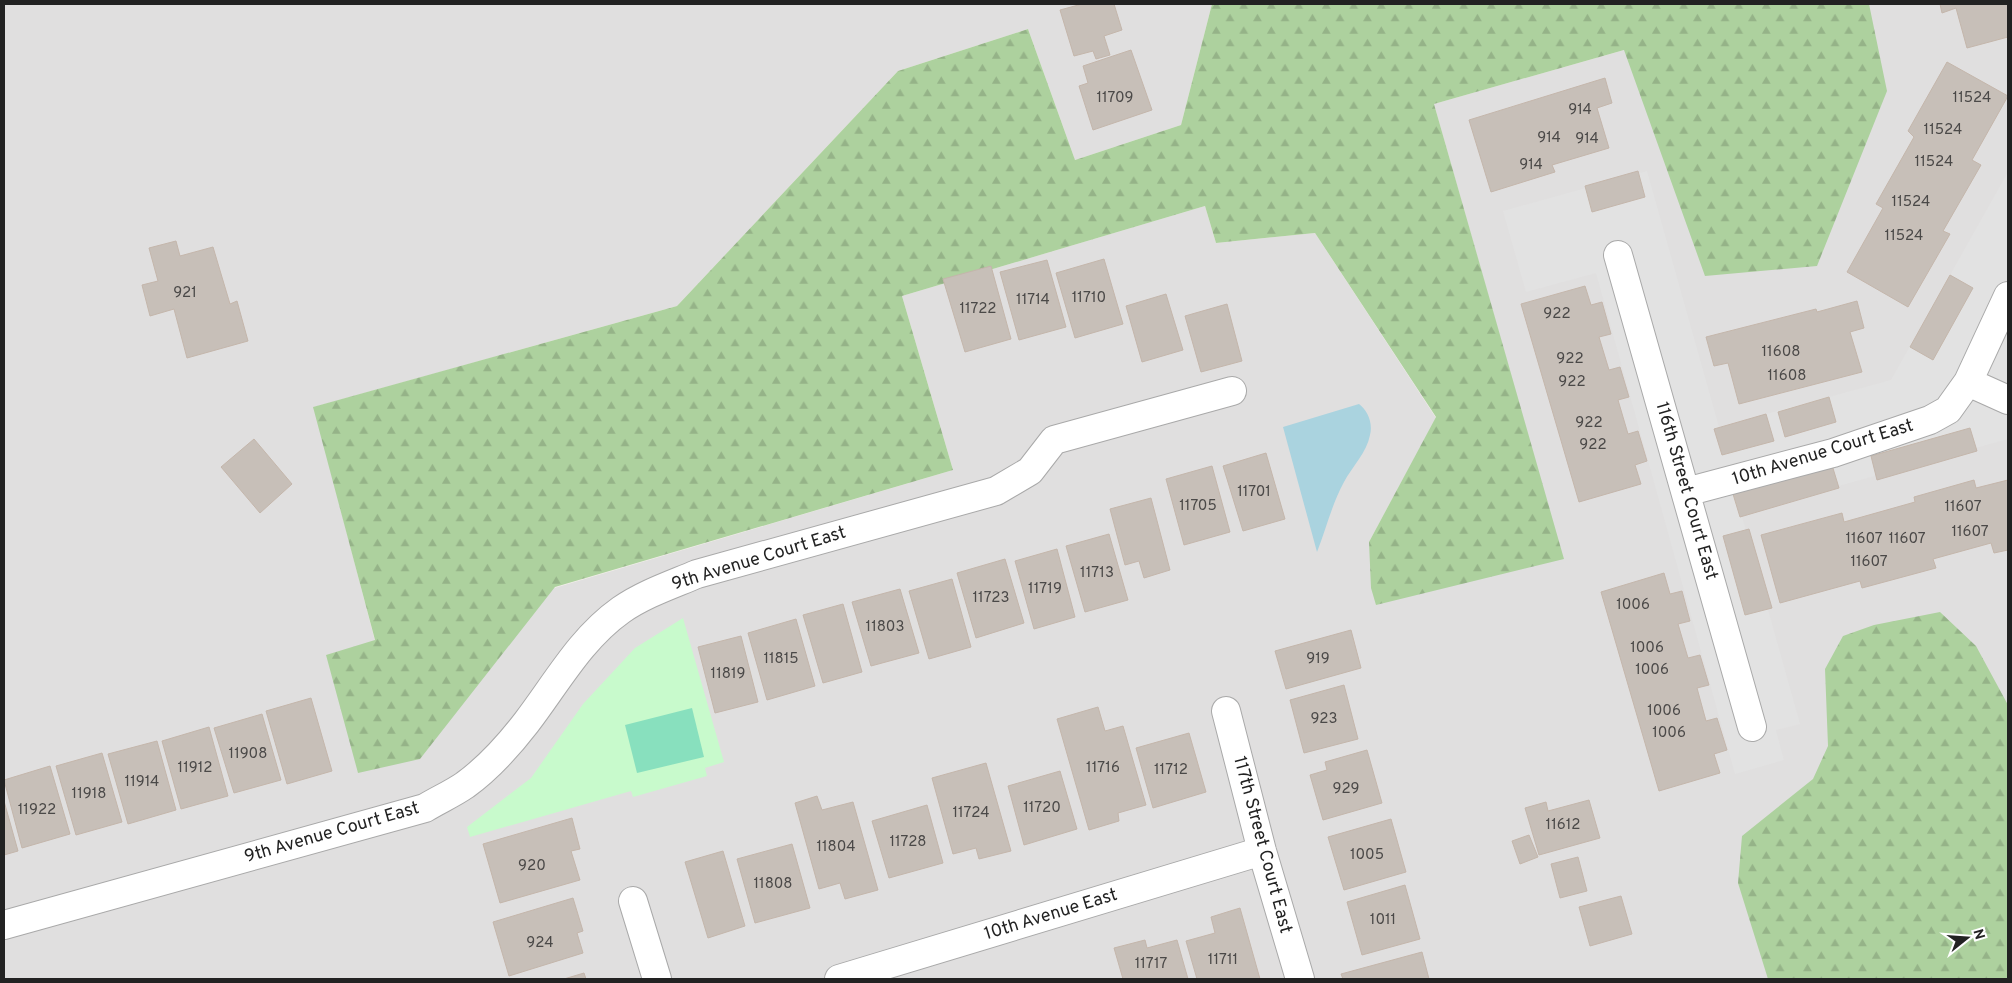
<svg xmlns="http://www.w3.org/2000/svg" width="2012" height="983" font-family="Overpass,sans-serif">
	<defs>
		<pattern id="forest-firs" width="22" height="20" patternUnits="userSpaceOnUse" patternTransform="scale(1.25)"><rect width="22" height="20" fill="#add19e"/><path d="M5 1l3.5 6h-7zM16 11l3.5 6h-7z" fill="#95b388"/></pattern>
	</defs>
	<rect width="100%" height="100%" fill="#f2efe9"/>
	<path fill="#e0dfdf" d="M4 4H1212L1181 125 1075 160 1028 29 898 71 677 306 314 407 375 641 953 470 902 296 1205 206 1216 243 1315 233 1436 418 1369 542 1563 559 1434 104 1786 4H2008V842L1786 979H4Z"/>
	<path fill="url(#forest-firs)" d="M1212 4H1869L1887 91 1817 266 1705 276 1624 50 1434 104 1564 559 1376 605 1371 588 1369 542 1436 417 1315 233 1216 243 1205 206 902 296 953 470 555 587 420 759 358 773 326 655 375 640 313 407 677 306 898 71 1028 29 1075 160 1181 125Z
		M1940 612 1976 646 2008 705V979H1768L1738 883 1742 836 1813 779 1828 746 1825 669 1843 636 1874 625Z"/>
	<path fill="#c8facc" d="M683 618 724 762 705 768 707 776 633 797 631 791 470 837 467 827 531 778 583 704 635 648Z"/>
	<path fill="#88e0be" d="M692 708 704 757 637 773 625 725Z"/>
	<path fill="#e2e2e2" d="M1647 171 1719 427 1891 380 2008 172V439L1741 513 1800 724 1776 730 1784 760 1735 774 1596 273 1526 292 1503 211Z"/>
	<path fill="#aad3df" d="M1359 404C1368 411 1373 423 1370 435 1367 452 1352 467 1344 482 1332 504 1326 529 1317 552L1283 427Z"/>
	<path fill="#c7bfb8" stroke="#c4b6ab" d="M1082 4H1114L1122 30 1104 36 1110 55 1096 59 1093 51 1074 56 1060 10Z
		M1940 4H2008V37L1967 48 1956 8 1942 13Z
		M1131 50 1152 110 1093 130 1079 86 1088 83 1083 66Z
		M1947 62 2008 96 1972 160 1981 165 1943 231 1950 234 1908 307 1847 272 1883 208 1876 204 1914 137 1908 131Z
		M1605 78 1612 103 1597 108 1609 148 1552 165 1555 172 1491 192 1469 120Z
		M1638 171 1645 197 1592 212 1585 186Z
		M176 241 180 256 213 247 230 304 237 301 248 341 187 358 174 309 150 316 142 285 158 281 149 248Z
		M1104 259 1123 324 1075 338 1056 273Z
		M1047 260 1066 327 1019 340 1000 272Z
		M991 266 1011 339 965 352 943 279Z
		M1950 275 1973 288 1933 360 1910 347Z
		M1585 286 1591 305 1602 302 1611 334 1599 337 1609 370 1620 367 1629 397 1618 400 1628 434 1638 431 1647 461 1635 465 1641 484 1579 502 1521 304Z
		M1166 294 1183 350 1142 362 1126 306Z
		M1857 301 1864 328 1850 332 1862 372 1739 404 1728 363 1714 366 1706 337 1816 309 1817 312Z
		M1227 304 1242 361 1201 372 1185 316Z
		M1829 397 1836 422 1785 437 1778 412Z
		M1766 414 1774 441 1722 455 1714 429Z
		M1970 428 1977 451 1877 480 1871 456Z
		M254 439 292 484 260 513 221 467Z
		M1266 453 1285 519 1243 531 1223 466Z
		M1832 465 1839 488 1740 517 1733 494Z
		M1212 466 1230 532 1184 545 1166 479Z
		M1974 480 1976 488 2008 480V550L1994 553 1991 543 1933 559 1936 568 1862 588 1860 581 1780 603 1761 535 1842 513 1844 522 1915 502 1914 497Z
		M1151 498 1170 570 1144 578 1139 561 1125 565 1110 509Z
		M1749 529 1772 608 1745 615 1723 536Z
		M1109 534 1128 600 1085 612 1066 546Z
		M1057 549 1075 617 1034 629 1015 561Z
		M1005 559 1024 623 976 638 957 573Z
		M1664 573 1670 594 1682 591 1690 621 1678 624 1688 658 1700 655 1709 685 1697 688 1706 721 1717 718 1727 750 1714 754 1720 773 1659 791 1601 592Z
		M952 579 971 647 929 659 909 591Z
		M900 589 919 653 871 666 852 602Z
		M843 604 862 672 823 683 803 615Z
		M796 619 815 686 767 700 748 633Z
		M1351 630 1361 668 1286 689 1275 651Z
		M741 636 758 702 715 713 698 647Z
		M1344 685 1358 739 1304 753 1290 700Z
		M311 698 332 771 287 784 266 711Z
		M1098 707 1105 731 1123 726 1146 805 1118 813 1119 821 1089 830 1057 719Z
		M262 714 281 780 234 793 214 728Z
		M209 727 228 796 181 809 162 741Z
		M1189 733 1206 792 1153 808 1136 748Z
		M157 741 176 810 128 824 108 754Z
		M1367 750 1382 803 1323 820 1310 775 1327 770 1325 762Z
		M102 753 122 822 76 835 56 766Z
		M986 763 1011 851 979 859 976 848 953 854 932 778Z
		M50 766 70 834 22 848 4 780Z
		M1060 771 1077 829 1024 845 1008 786Z
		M817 796 822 810 853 802 878 890 845 899 840 883 819 889 795 803Z
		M1589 800 1600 838 1539 855 1525 808 1546 802 1548 811Z
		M4 801 18 851 4 855Z
		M927 805 943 863 889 878 872 821Z
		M572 818 580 849 571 851 580 880 500 903 483 844Z
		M1391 819 1406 872 1344 890 1328 837Z
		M1529 835 1538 857 1520 864 1512 841Z
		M792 844 810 908 755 923 737 859Z
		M723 851 745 926 708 938 685 862Z
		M1578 857 1587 891 1560 898 1551 864Z
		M1405 885 1420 939 1362 955 1347 902Z
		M1621 896 1632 934 1590 946 1579 907Z
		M573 898 583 931 577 933 583 953 509 976 493 922Z
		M1240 908 1260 979H1197L1186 941 1215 933 1211 917Z
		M1145 940 1147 948 1177 940 1188 979H1123L1114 948Z
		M1422 952 1429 979H1343L1341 974Z
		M584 973 586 979H564Z"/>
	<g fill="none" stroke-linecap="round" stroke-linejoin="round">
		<defs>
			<path id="minor" d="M1618 255 1752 727
				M1968 382 2008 400
				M1686 492 1833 453 1930 420 1948 410 1968 382 2008 296
				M1226 711 1262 851 1300 979
				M633 901 657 979
				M4 925 425 808C438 800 452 794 465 785 487 769 509 745 526 723 556 684 580 639 621 610 644 594 671 585 697 574L996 491 1030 471 1054 440 1232 391
				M839 979 1262 851"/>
		</defs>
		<use href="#minor" stroke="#a9a9a9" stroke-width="30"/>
		<use href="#minor" stroke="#fff" stroke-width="28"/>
	</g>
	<g text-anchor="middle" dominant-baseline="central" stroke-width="4" stroke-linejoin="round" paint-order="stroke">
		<g font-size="15" fill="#4b4948">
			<text x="1115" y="98">11709</text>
			<text x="1972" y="98">11524</text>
			<text x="1580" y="110">914</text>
			<text x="1943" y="130">11524</text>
			<text x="1549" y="138">914</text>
			<text x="1587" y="139">914</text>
			<text x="1934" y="162">11524</text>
			<text x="1531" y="165">914</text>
			<text x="1911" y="202">11524</text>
			<text x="1904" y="236">11524</text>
			<text x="185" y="293">921</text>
			<text x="1089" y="298">11710</text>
			<text x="1033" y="300">11714</text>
			<text x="978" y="309">11722</text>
			<text x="1557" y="314">922</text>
			<text x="1781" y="352">11608</text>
			<text x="1570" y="359">922</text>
			<text x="1787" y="376">11608</text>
			<text x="1572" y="382">922</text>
			<text x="1589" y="423">922</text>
			<text x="1593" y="445">922</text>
			<text x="1254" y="492">11701</text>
			<text x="1198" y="506">11705</text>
			<text x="1963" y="507">11607</text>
			<text x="1970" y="532">11607</text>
			<text x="1864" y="539">11607</text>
			<text x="1907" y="539">11607</text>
			<text x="1869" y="562">11607</text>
			<text x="1097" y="573">11713</text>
			<text x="1045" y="589">11719</text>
			<text x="991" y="598">11723</text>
			<text x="1633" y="605">1006</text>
			<text x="885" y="627">11803</text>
			<text x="1647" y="648">1006</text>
			<text x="781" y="659">11815</text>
			<text x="1318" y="659">919</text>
			<text x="1652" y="670">1006</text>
			<text x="728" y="674">11819</text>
			<text x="1664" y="711">1006</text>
			<text x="1324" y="719">923</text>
			<text x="1669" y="733">1006</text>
			<text x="248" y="754">11908</text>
			<text x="195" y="768">11912</text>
			<text x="1103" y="768">11716</text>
			<text x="1171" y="770">11712</text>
			<text x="142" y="782">11914</text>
			<text x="1346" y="789">929</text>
			<text x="89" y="794">11918</text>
			<text x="1042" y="808">11720</text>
			<text x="37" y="810">11922</text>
			<text x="971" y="813">11724</text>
			<text x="1563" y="825">11612</text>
			<text x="908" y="842">11728</text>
			<text x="836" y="847">11804</text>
			<text x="1367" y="855">1005</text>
			<text x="532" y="866">920</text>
			<text x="773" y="884">11808</text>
			<text x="1383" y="920">1011</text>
			<text x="540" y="943">924</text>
			<text x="1223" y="960">11711</text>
			<text x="1151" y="964">11717</text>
		</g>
		<g font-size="18" fill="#222" stroke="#fff">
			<text transform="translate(1823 453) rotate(-17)">10th Avenue Court East</text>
			<text transform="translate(1686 491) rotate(74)">116th Street Court East</text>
			<text transform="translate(759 559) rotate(-17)">9th Avenue Court East</text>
			<text transform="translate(332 833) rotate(-16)">9th Avenue Court East</text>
			<text transform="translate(1262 845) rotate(75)">117th Street Court East</text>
			<text transform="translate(1051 915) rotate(-17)">10th Avenue East</text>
		</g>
	</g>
	<rect width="2012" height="983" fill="none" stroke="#222222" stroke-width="10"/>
	<g transform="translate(1967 938) rotate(73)" stroke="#ffffff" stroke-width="4" paint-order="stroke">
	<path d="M0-4L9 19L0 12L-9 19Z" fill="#222222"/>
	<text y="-8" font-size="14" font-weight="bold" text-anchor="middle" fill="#222222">N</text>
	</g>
</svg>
